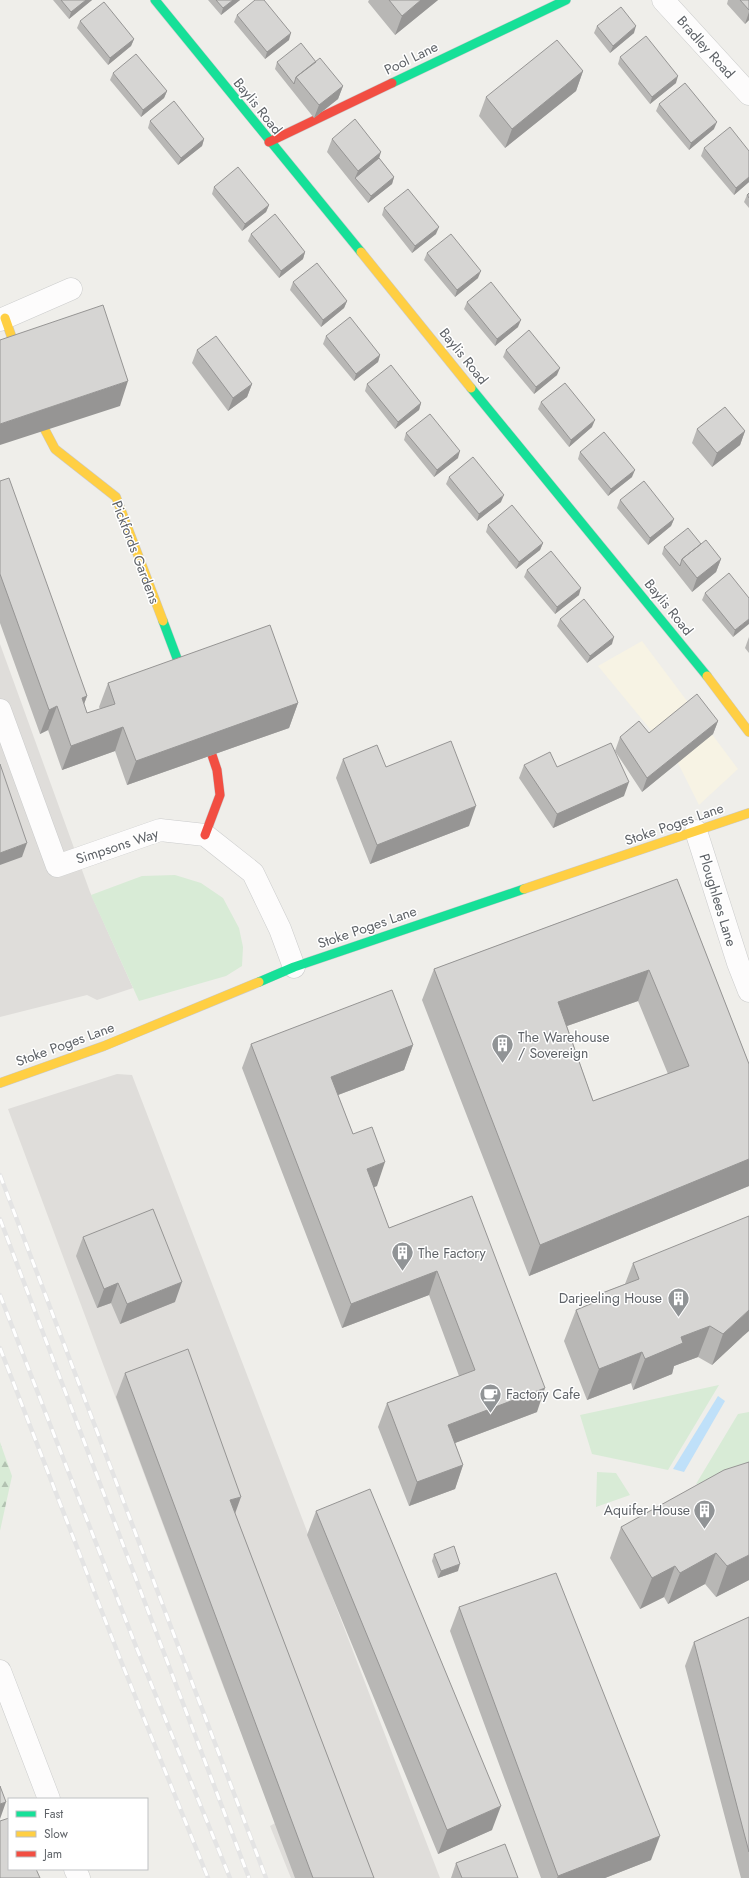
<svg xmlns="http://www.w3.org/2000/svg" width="749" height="1878" font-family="Jost,sans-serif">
	<defs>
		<pattern id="forest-firs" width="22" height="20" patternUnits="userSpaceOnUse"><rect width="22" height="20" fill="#d8ebd6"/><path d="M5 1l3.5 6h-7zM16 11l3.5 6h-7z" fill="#b2c2b1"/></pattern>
	</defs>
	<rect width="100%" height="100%" fill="#efeeea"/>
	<path fill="#f7f3e4" d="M642 641 738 769 699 805 678 763 598 666Z"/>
	<path fill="#dfddda" d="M0 644 90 892 133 988 97 1000 87 995 0 1017Z
		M117 1074 132 1075 440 1878H291L270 1826 277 1822 223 1686 8 1109Z"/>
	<path fill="#d8ebd6" d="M175 875 201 883 223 898 239 928 243 947 242 966 226 976 139 1001 91 895 142 876Z
		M719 1385 668 1470 592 1454 580 1415Z
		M749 1412V1473L696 1484 738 1414Z
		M597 1472 616 1473 630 1495 596 1507Z"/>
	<path fill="url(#forest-firs)" d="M0 1442 12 1476 0 1531Z"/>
	<path fill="#bfe0f9" d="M718 1396 725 1401 684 1472 673 1469Z"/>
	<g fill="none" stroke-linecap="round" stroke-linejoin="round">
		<defs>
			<path id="street" d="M663 0 749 94
				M0 320 71 289
				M0 710 57 866 160 830 205 835 253 873 280 929 294 967
				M696 831 738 963 749 991
				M0 1671 49 1799
				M75 1869 79 1878"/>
			<path id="fast" d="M155 0 361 252
				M392 83 566 0
				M471 388 707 676
				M163 621 184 677
				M259 982 294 967 524 889"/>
			<path id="slow" d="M361 252 471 388
				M5 318 18 355
				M45 430 55 449 116 497 163 621
				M707 676 749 732
				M524 889 749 813
				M0 1083 104 1046 259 982"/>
			<path id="jam" d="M269 142 392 83
				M205 835 220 795 217 770 212 755"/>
		</defs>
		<use href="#street" stroke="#cbcccc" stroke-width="23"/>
		<use href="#fast" stroke="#cacacb" stroke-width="10"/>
		<use href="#slow" stroke="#cacacb" stroke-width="10"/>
		<use href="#jam" stroke="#cacacb" stroke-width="10"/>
		<use href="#street" stroke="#fdfcfc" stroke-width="22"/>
		<use href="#fast" stroke="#16e098" stroke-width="9"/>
		<use href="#slow" stroke="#ffcf43" stroke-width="9"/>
		<use href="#jam" stroke="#f24e42" stroke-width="9"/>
		<defs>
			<path id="rail" d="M0 1175 266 1878
				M0 1219 249 1878
				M0 1295 137 1649 230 1878
				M0 1348 119 1656 208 1878"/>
		</defs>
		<use href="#rail" stroke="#e4e4e4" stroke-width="4.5"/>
		<use href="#rail" stroke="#fff" stroke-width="3" stroke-dasharray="9" stroke-linecap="butt"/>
	</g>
	<path fill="#b8b7b5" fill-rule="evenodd" d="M53 0H92L69 19Z
		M208 0H240L221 15Z
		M369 0H438L395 35 368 2Z
		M728 0H749V20L745 24 727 4Z
		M237 15 289 40 265 59 234 22Z
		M80 21 134 39 131 46 108 65 77 28Z
		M597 26 634 33 610 53 594 33Z
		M620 57 676 83 650 104 618 64Z
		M277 62H316L343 86 338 99 314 118 275 69Z
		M583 71 576 91 505 148 479 116 486 97Z
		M113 73 167 91 164 98 141 117 110 80Z
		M659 104 714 129 689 150 656 111Z
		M150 121 204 139 202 146 178 165 148 128Z
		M332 139 379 158 394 177 392 184 368 203 327 152Z
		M704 148 749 182 734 195 701 156Z
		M214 187 269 205 266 212 242 231 212 194Z
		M747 195 749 198V208L744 202Z
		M384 208 436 234 412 253 382 215Z
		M251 234 305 252 303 259 279 278 248 241Z
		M427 253 478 278 455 297 424 260Z
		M293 282 347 301 344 308 321 327 290 290Z
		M467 302 518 327 495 346 464 309Z
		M326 336 380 355 378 362 354 381 323 344Z
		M197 350 252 384 247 397 228 411 192 363Z
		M506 350 557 375 534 394 503 357Z
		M367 384 421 403 419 410 395 429 365 391Z
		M541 402 592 427 569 447 538 409Z
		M697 429 745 431 740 445 712 467 692 443Z
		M406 433 458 458 434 477 404 440Z
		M580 452 632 477 608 496 578 459Z
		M449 477 501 502 477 521 446 484Z
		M0 481 87 696 84 704 87 713 100 709 99 707 108 683 298 703 289 728 127 785 115 751 62 770 48 730 40 734 0 623Z
		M620 500 674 519 671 526 648 545 617 508Z
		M488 525 543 543 540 550 516 569 486 532Z
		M701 544 721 559 716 572 692 592 662 554 664 547Z
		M527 570 579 595 555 614 524 577Z
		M705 593 749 598 733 637 702 600Z
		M560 619 612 644 587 663 557 626Z
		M749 637V653L745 648Z
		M718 721 713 734 642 792 615 751 620 737 649 733Z
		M343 759 469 826 370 864 336 778Z
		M524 765 557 767 624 796 553 828 519 778Z
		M677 879 749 1064V1186L529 1276 422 1000 434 969ZM638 1001 668 1074 593 1101 567 1026Z
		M251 1044 413 1045 404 1070 338 1095 353 1134 377 1186 374 1187 389 1228 472 1196 537 1412 455 1443 463 1465 455 1489 409 1506 378 1427 387 1403 459 1376 429 1295 342 1328 242 1068Z
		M83 1237 175 1302 120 1324 111 1303 97 1308 76 1256Z
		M633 1263 742 1337 712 1365 698 1357 674 1366 672 1374 633 1390 631 1383 587 1400 564 1341 576 1310 595 1303 597 1295 625 1284Z
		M125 1373 235 1513 374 1878H295L116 1397Z
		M749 1462V1580L716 1597 705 1584 668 1604 664 1597 640 1609 610 1558 621 1527Z
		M316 1511 492 1830 438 1854 307 1535Z
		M434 1554 458 1571 438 1578 432 1561Z
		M459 1607 651 1860 605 1878H541L450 1631Z
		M749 1617V1878H741L685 1666 694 1642Z
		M456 1863 518 1878H451Z"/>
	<path fill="#969594" d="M86 0H92L69 19 71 12Z
		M233 0H240L221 15 223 8Z
		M421 0H438L395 35 402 16Z
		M749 12V20L745 24Z
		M636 26 634 33 610 53 613 46Z
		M291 33 289 40 265 59 267 52Z
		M134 39 131 46 108 65 110 58Z
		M583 71 576 91 505 148 512 129Z
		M678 76 676 83 650 104 652 97Z
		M343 86 338 99 314 118 319 105Z
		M167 91 164 98 141 117 143 110Z
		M717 122 714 129 689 150 691 143Z
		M204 139 202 146 178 165 181 158Z
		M381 152 377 165 355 178 358 171Z
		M394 177 392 184 368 203 371 196Z
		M749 177V182L734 195 736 188Z
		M269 205 266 212 242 231 245 224Z
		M439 227 436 234 412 253 415 246Z
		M305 252 303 259 279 278 281 271Z
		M481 271 478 278 455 297 457 290Z
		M347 301 344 308 321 327 323 320Z
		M521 320 518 327 495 346 497 339Z
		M380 355 378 362 354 381 356 374Z
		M560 368 557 375 534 394 536 387Z
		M128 381 120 406 0 445V424Z
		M252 384 247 397 228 411 233 398Z
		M421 403 419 410 395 429 398 422Z
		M595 420 592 427 569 447 571 440Z
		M745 431 740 445 712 467 717 453Z
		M460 451 458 458 434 477 437 470Z
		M635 470 632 477 608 496 611 489Z
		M504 495 501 502 477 521 479 514Z
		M674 519 671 526 648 545 650 538Z
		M543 543 540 550 516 569 519 562Z
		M721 559 716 572 692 592 697 578Z
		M581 588 579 595 555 614 557 607Z
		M749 619V624L733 637 735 630Z
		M614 637 612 644 587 663 590 656Z
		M87 696 78 720 82 698Z
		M298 703 289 728 127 785 136 761Z
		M57 706 48 730 40 734 49 710Z
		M718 721 713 734 642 792 647 778Z
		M123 727 115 751 62 770 71 746Z
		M629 782 624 796 553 828 557 814Z
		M476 806 469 826 370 864 377 845Z
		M27 843 22 857 0 865V853Z
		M649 970 638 1001 547 1033 558 1002Z
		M413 1045 404 1070 322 1101 331 1077Z
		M749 1159V1186L529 1276 540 1245Z
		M385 1162 377 1186 358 1193 367 1169Z
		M437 1271 429 1295 342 1328 351 1304Z
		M182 1282 175 1302 120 1324 127 1304Z
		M118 1283 111 1303 97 1308 104 1289Z
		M749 1310V1331L742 1337 712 1365 723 1334Z
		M710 1326 698 1357 674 1366 672 1374 633 1390 645 1359 681 1337Z
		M642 1352 631 1383 587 1400 599 1369Z
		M545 1388 537 1412 439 1449 448 1425Z
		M463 1465 455 1489 409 1506 417 1482Z
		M241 1497 232 1522 230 1500Z
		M716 1553 705 1584 668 1604 680 1573Z
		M749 1555V1580L716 1597 727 1566Z
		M460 1564 458 1571 438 1578 441 1571Z
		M675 1566 664 1597 640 1609 652 1578Z
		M6 1802 0 1819V1804Z
		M501 1806 492 1830 438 1854 447 1830Z
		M660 1836 651 1860 605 1878H557L558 1876Z"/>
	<path fill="#d6d5d3" stroke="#969594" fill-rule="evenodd" d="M61 0H86L71 12Z
		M216 0H233L223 8Z
		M255 0H264L291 33 267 52 237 15Z
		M389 0H421L402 16Z
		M740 0H749V10Z
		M104 2 134 39 110 58 80 21Z
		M621 7 636 26 613 46 597 26Z
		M646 36 678 76 652 97 620 57Z
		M557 40 583 71 512 129 486 97Z
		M301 43 316 62 296 77 294 84 277 62Z
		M136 54 167 91 143 110 113 73Z
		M320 58 343 86 319 105 296 77Z
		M685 83 717 122 691 143 659 104Z
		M174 101 204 139 181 158 150 121Z
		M355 119 381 152 358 171 332 139Z
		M730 127 749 151V177L736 188 704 148Z
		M379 158 394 177 371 196 355 178Z
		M238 167 269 205 245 224 214 187Z
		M408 189 439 227 415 246 384 208Z
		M749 193V198L747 195Z
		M275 214 305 252 281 271 251 234Z
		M451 234 481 271 457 290 427 253Z
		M317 263 347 301 323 320 293 282Z
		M491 282 521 320 497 339 467 302Z
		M103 305 128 381 0 424V340Z
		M350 317 380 355 356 374 326 336Z
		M529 330 560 368 536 387 506 350Z
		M216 336 252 384 233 398 197 350Z
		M391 365 421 403 398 422 367 384Z
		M565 383 595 420 571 440 541 402Z
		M725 407 745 431 717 453 697 429Z
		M430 414 460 451 437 470 406 433Z
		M604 432 635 470 611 489 580 452Z
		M473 457 504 495 479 514 449 477Z
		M9 478 87 696 82 698 87 713 115 704 108 683 270 625 298 703 136 761 123 727 71 746 57 706 49 710 0 574V481Z
		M644 481 674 519 650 538 620 500Z
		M512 505 543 543 519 562 488 525Z
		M688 528 701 544 682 559 680 566 664 547Z
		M706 540 721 559 697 578 682 559Z
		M551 551 581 588 557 607 527 570Z
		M729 573 749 598V619L735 630 705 593Z
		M584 599 614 637 590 656 560 619Z
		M697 694 718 721 647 778 620 737 639 721 649 733Z
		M451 741 476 806 377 845 343 759 377 745 386 767Z
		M611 743 629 782 557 814 524 765 550 752 557 767Z
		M0 764 27 843 0 853Z
		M677 879 749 1064V1159L540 1245 434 969ZM649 970 689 1066 593 1101 558 1002Z
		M392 990 413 1045 331 1077 353 1134 372 1127 385 1162 367 1169 389 1228 472 1196 545 1388 448 1425 463 1465 417 1482 387 1403 475 1370 437 1271 351 1304 251 1044Z
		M153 1209 182 1282 127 1304 118 1283 104 1289 83 1237Z
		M749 1216V1310L723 1334 710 1326 681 1337 683 1343 645 1359 642 1352 599 1369 576 1310 600 1300 597 1295 639 1279 633 1263Z
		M188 1349 241 1497 230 1500 374 1878H313L125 1373Z
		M749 1462V1555L727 1566 716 1553 680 1573 675 1566 652 1578 621 1527 724 1470Z
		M370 1489 501 1806 447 1830 316 1511Z
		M454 1546 460 1564 441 1571 434 1554Z
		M556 1573 660 1836 558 1876 459 1607Z
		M749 1617V1852L694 1642Z
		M0 1786 6 1802 0 1804Z
		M9 1818V1869H36L40 1878H0V1821Z
		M505 1844 518 1878H462L456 1863Z"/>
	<defs>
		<symbol id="building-pin" viewBox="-11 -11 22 30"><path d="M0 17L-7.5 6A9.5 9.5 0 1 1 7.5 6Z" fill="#919496" stroke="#fff"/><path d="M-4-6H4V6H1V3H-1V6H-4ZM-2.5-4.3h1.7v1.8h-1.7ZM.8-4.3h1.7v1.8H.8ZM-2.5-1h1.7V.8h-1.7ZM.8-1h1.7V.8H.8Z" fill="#fff"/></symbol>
		<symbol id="cafe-pin" viewBox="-11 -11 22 30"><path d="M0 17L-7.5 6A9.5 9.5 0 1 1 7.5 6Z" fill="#919496" stroke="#fff"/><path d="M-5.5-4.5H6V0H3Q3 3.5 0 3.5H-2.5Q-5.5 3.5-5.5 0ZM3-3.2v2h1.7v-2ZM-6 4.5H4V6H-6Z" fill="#fff"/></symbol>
	</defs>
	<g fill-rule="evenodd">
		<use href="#building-pin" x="490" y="1032" width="25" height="34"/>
		<use href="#building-pin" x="390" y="1240" width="25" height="34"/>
		<use href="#building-pin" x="666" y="1286" width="25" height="34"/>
		<use href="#cafe-pin" x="478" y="1382" width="25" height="34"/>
		<use href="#building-pin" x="692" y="1498" width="25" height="34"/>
	</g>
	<g text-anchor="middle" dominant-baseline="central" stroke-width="3" stroke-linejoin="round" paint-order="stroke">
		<g font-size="14" fill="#5f6368" stroke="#fff">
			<text transform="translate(706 47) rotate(48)">Bradley Road</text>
			<text transform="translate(411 58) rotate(-26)">Pool Lane</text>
			<text transform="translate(258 106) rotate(51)">Baylis Road</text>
			<text transform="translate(464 356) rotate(51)">Baylis Road</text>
			<text transform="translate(136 552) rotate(69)">Pickfords Gardens</text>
			<text transform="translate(669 607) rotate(51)">Baylis Road</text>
			<text transform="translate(674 824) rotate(-19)">Stoke Poges Lane</text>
			<text transform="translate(117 846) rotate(-18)">Simpsons Way</text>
			<text transform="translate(718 900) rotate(73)">Ploughlees Lane</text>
			<text transform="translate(367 927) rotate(-19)">Stoke Poges Lane</text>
			<text transform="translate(65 1044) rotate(-20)">Stoke Poges Lane</text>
		</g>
		<g font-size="14" fill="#5f6368" stroke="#fff" text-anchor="start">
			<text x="518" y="1037">The Warehouse<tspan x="518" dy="16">/ Sovereign</tspan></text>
			<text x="418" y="1253">The Factory</text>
			<text x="662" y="1298" text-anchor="end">Darjeeling House</text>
			<text x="506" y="1394">Factory Cafe</text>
			<text x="690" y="1510" text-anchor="end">Aquifer House</text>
		</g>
	</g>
	<rect x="8" y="1798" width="140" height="72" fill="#ffffff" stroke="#bfc1c3"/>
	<rect x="16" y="1811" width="20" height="6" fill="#16e098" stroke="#bfc1c3"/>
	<text x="44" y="1818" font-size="12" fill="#5f6368">Fast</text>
	<rect x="16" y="1831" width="20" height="6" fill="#ffcf43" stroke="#bfc1c3"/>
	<text x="44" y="1838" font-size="12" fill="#5f6368">Slow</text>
	<rect x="16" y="1851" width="20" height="6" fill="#f24e42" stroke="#bfc1c3"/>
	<text x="44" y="1858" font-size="12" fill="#5f6368">Jam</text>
</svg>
